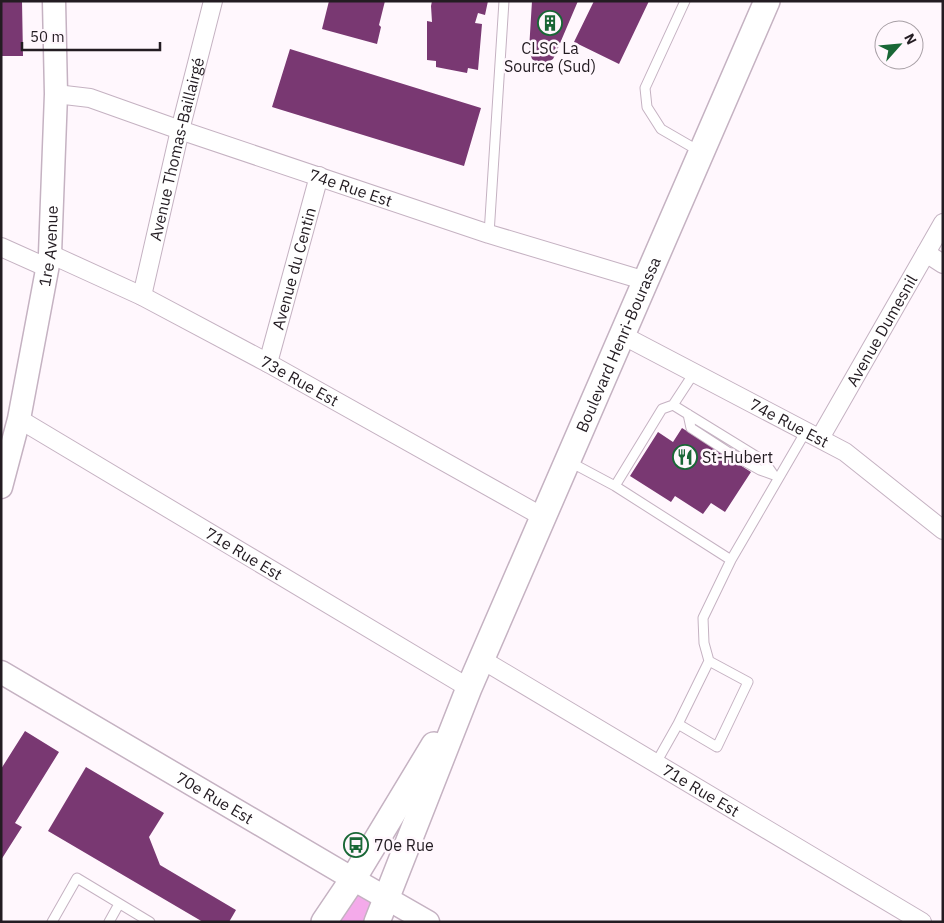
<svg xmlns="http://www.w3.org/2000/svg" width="944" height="923" font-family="'IBM Plex Sans',sans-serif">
	<rect width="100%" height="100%" fill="#fff7fd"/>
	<path fill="#f4aaea" d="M353 879 387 899 377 922H324Z"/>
	<path fill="#793872" d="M1 1H22L23 56H1Z
		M329 1H385L379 25 381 27 377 44 322 29Z
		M432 1H488L485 15 478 13 475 23 482 24 478 70 468 68 467 73 436 67V61L427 60V21L432 22 431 6Z
		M532 1H578L555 55 553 59 545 64 536 62 532 59 529 50Z
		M594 1H649L619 64 574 42Z
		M290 49 481 108 464 166 272 107Z
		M682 428 751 472 725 512 711 503 703 514 675 496 671 502 630 476 658 432 673 442Z
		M25 731 59 752 15 823 22 827 1 860V769Z
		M86 767 164 813 149 837 160 865 236 910 229 922H203L48 831Z"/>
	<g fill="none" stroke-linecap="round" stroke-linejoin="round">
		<defs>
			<path id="service" d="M685 1 645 88 647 107 661 129 699 151
				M489 234 504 1
				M673 405 764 461 773 474
				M688 414 691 428 728 452 760 470 774 475
				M570 462 615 486 662 409 673 405 694 373
				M615 486 731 560 806 431
				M709 661 748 682 717 747 678 724 709 661 704 643 703 618 731 560
				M656 763 678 724
				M52 922 77 878 150 922
				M109 922 119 904"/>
			<g id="minor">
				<path id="s1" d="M56 94 90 98 180 130 489 234 646 281"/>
				<path d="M1 247 48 268"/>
				<path d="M926 253 943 264"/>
				<path id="s2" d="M50 254 142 296 268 363 543 517"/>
				<path id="s3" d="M142 296 180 130 213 1"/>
				<path id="s4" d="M622 335 845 452 943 530"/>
				<path id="s5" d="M268 363 319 176"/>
				<path id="s6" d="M19 419 469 688"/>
				<path id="s7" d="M820 438 943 223"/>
				<path id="s8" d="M481 659 922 922"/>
			</g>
			<g id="tertiary">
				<path id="s9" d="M1 487 19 419 50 254 56 94 54 1"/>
				<path id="s10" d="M1 672 353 879 428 922"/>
			</g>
			<g id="secondary">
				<path d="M324 922 353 879 434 745"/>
				<path id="s11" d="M377 922 469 688 767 1"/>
			</g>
		</defs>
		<use href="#service" stroke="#c5b2c2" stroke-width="11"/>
		<use href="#minor" stroke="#c5b2c2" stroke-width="20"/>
		<use href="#tertiary" stroke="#c5b2c2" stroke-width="25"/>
		<use href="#secondary" stroke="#c5b2c2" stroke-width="28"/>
		<use href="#service" stroke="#fff" stroke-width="9"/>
		<use href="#minor" stroke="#fff" stroke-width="18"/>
		<use href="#tertiary" stroke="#fff" stroke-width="22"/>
		<use href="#secondary" stroke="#fff" stroke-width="25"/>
	</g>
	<defs>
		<symbol id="building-ring" viewBox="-11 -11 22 22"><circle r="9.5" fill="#fff7fd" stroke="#196736" stroke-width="1.5"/><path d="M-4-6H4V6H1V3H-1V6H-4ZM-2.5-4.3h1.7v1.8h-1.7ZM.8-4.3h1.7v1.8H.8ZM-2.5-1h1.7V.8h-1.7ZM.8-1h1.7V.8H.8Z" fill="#196736"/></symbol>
		<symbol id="restaurant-ring" viewBox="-11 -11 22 22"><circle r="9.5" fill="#fff7fd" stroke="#196736" stroke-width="1.5"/><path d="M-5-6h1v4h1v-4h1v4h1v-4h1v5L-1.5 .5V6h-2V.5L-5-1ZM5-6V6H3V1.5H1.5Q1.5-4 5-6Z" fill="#196736"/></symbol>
		<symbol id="bus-ring" viewBox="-11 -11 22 22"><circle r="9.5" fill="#fff7fd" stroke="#196736" stroke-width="1.5"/><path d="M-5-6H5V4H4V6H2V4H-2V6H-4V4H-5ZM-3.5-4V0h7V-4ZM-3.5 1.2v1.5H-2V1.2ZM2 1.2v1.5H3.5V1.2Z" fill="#196736"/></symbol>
	</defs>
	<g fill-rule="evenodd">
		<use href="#building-ring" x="536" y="9" width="28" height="28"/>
		<use href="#restaurant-ring" x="671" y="443" width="28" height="28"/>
		<use href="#bus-ring" x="342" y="831" width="28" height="28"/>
	</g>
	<g text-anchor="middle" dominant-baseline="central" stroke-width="5" stroke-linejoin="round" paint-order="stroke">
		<g font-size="16" fill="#231c22" stroke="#fff7fd" text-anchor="start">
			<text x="550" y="48" text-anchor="middle">CLSC La<tspan x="550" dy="18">Source (Sud)</tspan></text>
			<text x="702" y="457">St-Hubert</text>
			<text x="374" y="845">70e Rue</text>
		</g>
		<g font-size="16" fill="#231c22" stroke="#fff7fd">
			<text stroke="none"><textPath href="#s3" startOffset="151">Avenue Thomas-Baillairgé</textPath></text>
			<text stroke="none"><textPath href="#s1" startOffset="310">74e Rue Est</textPath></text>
			<text stroke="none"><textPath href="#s9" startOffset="246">1re Avenue</textPath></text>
			<text stroke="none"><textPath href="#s5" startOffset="98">Avenue du Centin</textPath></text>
			<text stroke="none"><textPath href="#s7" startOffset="124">Avenue Dumesnil</textPath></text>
			<text stroke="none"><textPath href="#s11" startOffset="626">Boulevard Henri-Bourassa</textPath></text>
			<text stroke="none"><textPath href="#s2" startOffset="280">73e Rue Est</textPath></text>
			<text stroke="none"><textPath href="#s4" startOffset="189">74e Rue Est</textPath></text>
			<text stroke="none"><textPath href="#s6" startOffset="262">71e Rue Est</textPath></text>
			<text stroke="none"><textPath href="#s8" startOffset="256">71e Rue Est</textPath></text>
			<text stroke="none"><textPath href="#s10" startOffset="248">70e Rue Est</textPath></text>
		</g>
	</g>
	<rect width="944" height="923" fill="none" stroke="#231c22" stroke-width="5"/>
	<g transform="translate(899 45) rotate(63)"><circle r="24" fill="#fff7fd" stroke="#a79fa5"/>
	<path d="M0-4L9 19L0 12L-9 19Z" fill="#196736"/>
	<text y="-8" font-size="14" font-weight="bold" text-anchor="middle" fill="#231c22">N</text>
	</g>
	<path d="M22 42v8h138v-8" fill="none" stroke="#231c22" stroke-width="2.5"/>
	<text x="30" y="42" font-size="15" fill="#231c22" stroke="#fff7fd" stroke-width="4" paint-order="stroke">50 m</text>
</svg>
